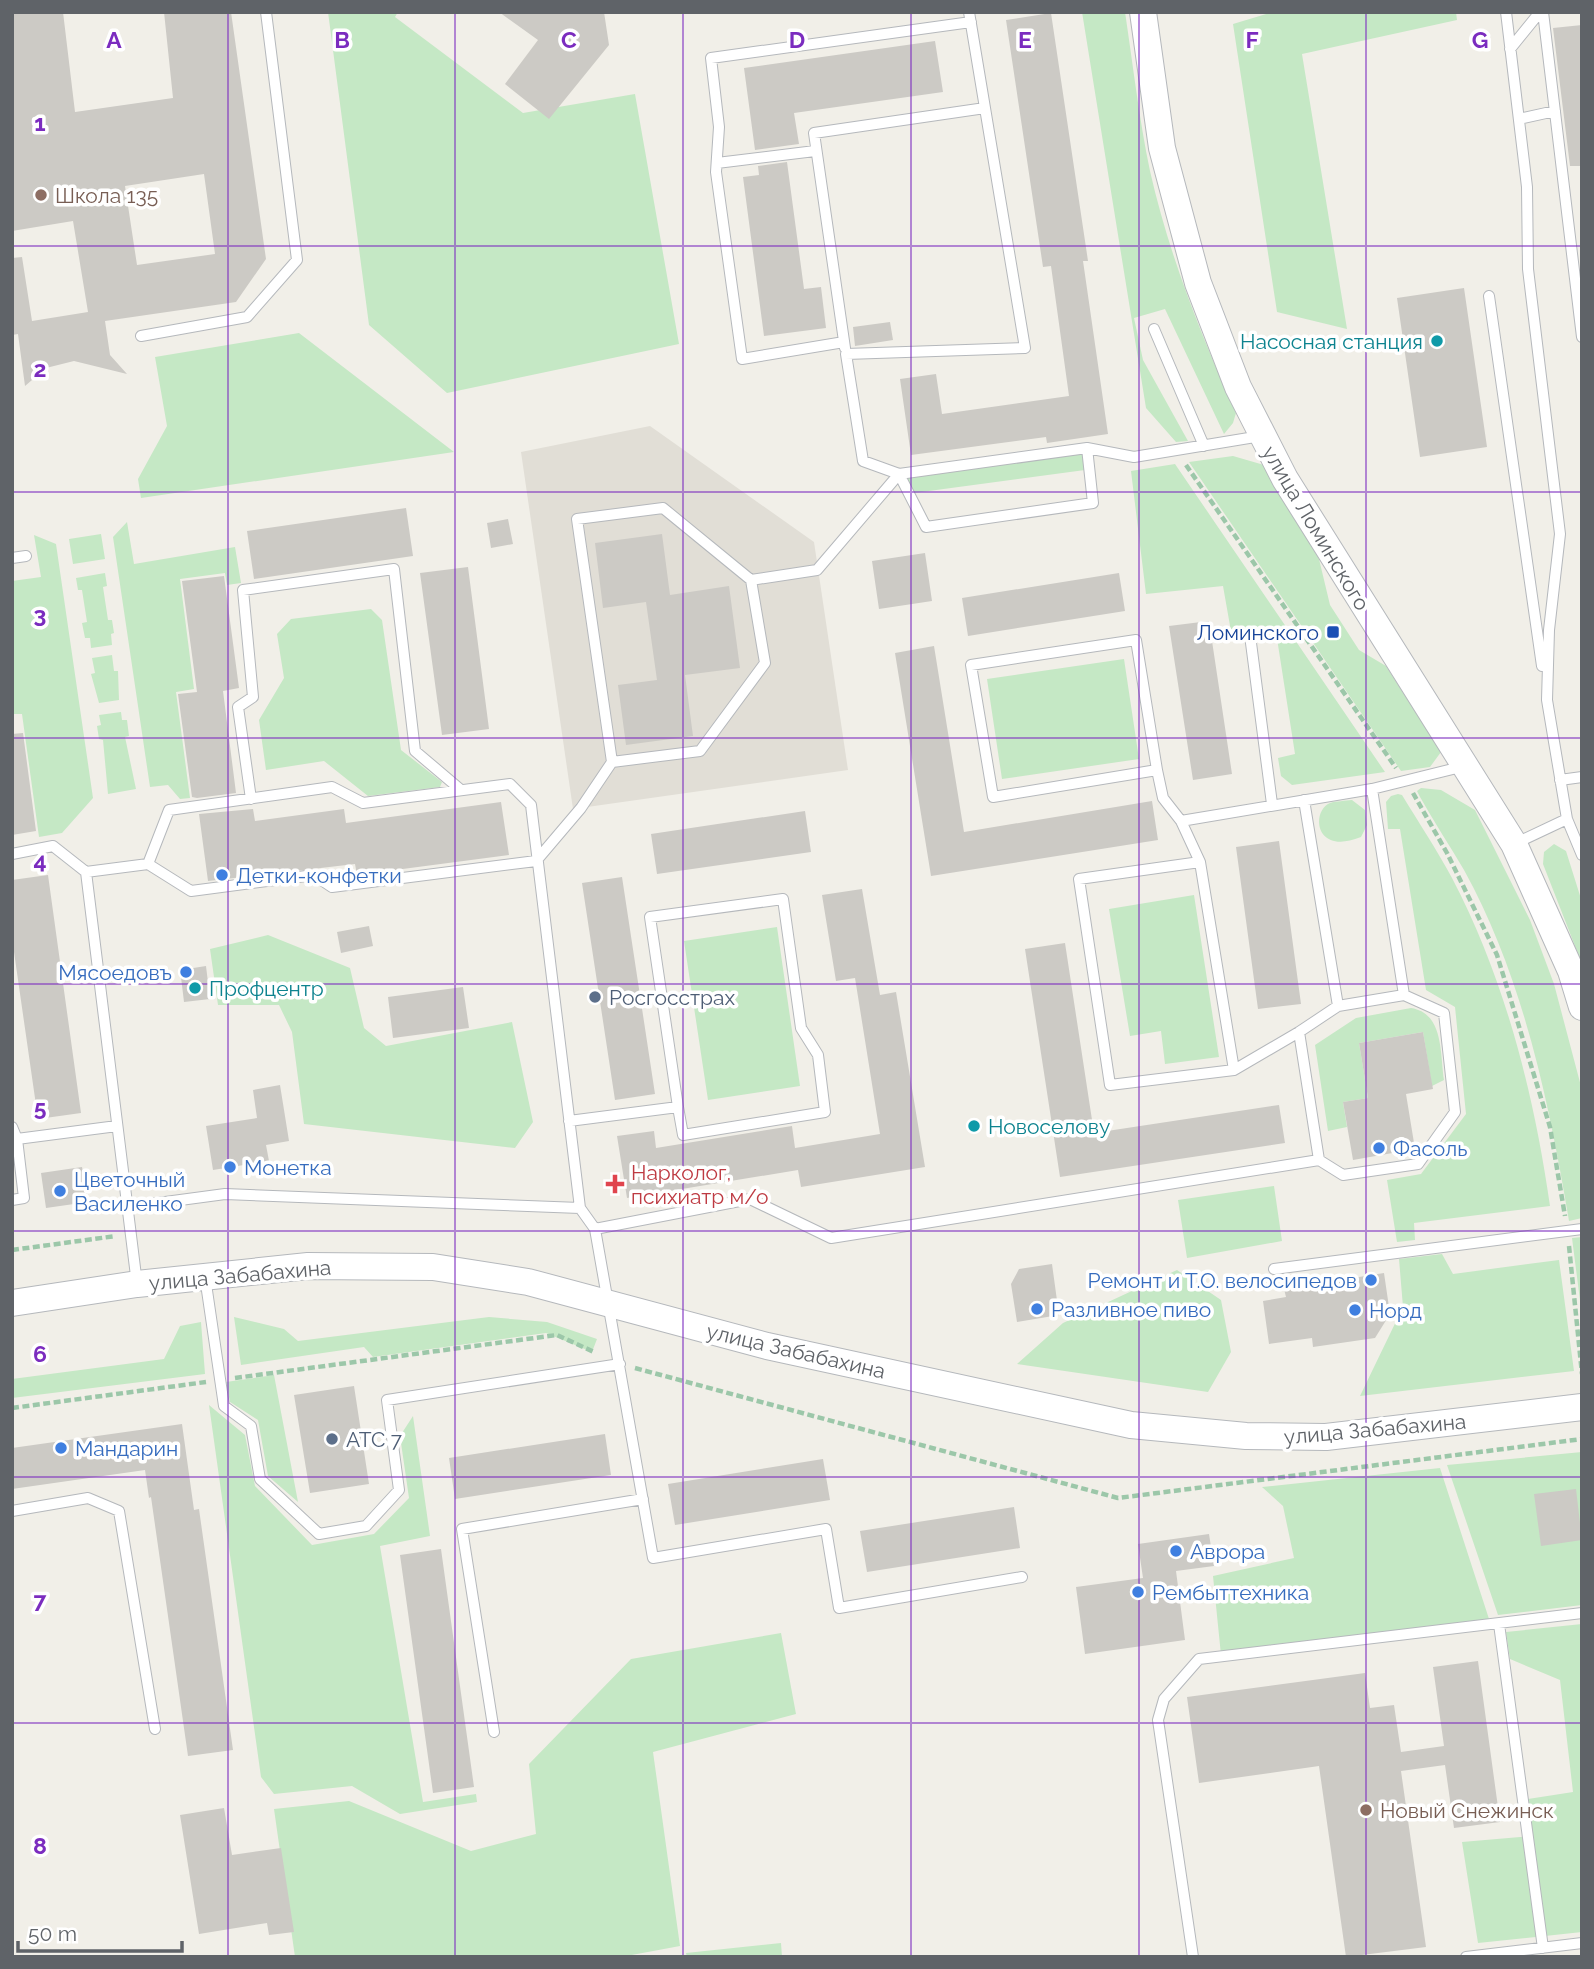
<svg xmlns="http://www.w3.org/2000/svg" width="1594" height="1969" font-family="Raleway,sans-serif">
	<rect width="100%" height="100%" fill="#f1efe8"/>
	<path fill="#e1ded6" d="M650 426 814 542 848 770 573 809 521 452Z"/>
	<path fill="#c5e8c5" d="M328 12H398L395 17 523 113 635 94 679 344 447 393 369 325Z
		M1082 12H1125C1133 65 1139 118 1150 171 1169 255 1201 335 1236 413L1233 423 1224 434 1165 309 1134 318 1143 360 1188 441 1176 442 1146 408Z
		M1273 12H1456L1457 20 1302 54 1347 329 1277 312 1233 24Z
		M299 333 454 452 141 498 138 479 167 426 155 357Z
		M1083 454 1085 470 914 493 906 478Z
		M1233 456 1264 465 1319 559 1330 605 1359 650 1386 666 1441 752 1430 767 1401 771 1189 462Z
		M1175 464 1385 772 1292 785 1281 776 1278 758 1295 754 1276 632 1232 637 1223 586 1146 594 1131 471Z
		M127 522 134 564 235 547 241 583 227 585 225 573 180 579 194 689 176 692 190 798 180 799 168 785 150 787 113 537Z
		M101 534 105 559 73 564 69 539Z
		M34 535 56 544 93 798 62 833 39 837 22 714H12V581L41 577Z
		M105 573 107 586 103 587 108 620H112L114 633 111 634 112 645 91 648 90 638H85L82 623 87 622 82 590H78L76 578Z
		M371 609 382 620 401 750 442 782 440 787 368 796 324 761 266 770 259 720 284 678 277 634 291 619Z
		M112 655 114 671H118L119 700 99 703 91 674 95 673 92 658Z
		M1124 659 1139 759 1002 779 987 679Z
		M121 712 122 720H127L129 736 125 737 136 789 108 794 103 740 99 739 97 726 101 725 99 715Z
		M1421 788 1441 790 1475 810 1530 920 1554 984 1582 1090V1218L1569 1221C1549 1102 1523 977 1464 870 1450 846 1434 822 1420 797L1417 791Z
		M1398 794 1402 795C1419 823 1437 850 1452 878 1505 979 1534 1094 1550 1206L1414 1223 1415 1240 1397 1242 1387 1180 1421 1174 1466 1114 1455 1007 1426 990 1400 829H1388L1386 802 1391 796Z
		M1352 800 1365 810 1367 825 1361 837C1314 856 1311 811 1330 803 1336 801 1345 801 1352 800Z
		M1554 844 1566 851 1582 902V964L1543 864 1544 852Z
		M1194 895 1219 1057 1165 1064 1161 1031 1130 1036 1109 909Z
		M777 927 800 1086 708 1100 684 941Z
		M268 935 350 968 364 1028 386 1046 512 1022 533 1122 515 1148 304 1124 292 1032 279 1005H218L210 949Z
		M1411 1008C1444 1013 1440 1054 1444 1080L1432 1086 1423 1032 1359 1043 1368 1098 1343 1102 1347 1127 1328 1131 1315 1045 1356 1018Z
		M1274 1186 1282 1241 1187 1258 1178 1200Z
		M1582 1237V1316L1572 1238Z
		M1442 1254 1453 1274 1559 1260 1574 1371 1360 1396 1403 1307 1399 1259Z
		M1177 1270 1221 1300 1231 1352 1208 1392 1017 1364 1063 1323Z
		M234 1317 284 1329 298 1341 489 1317 547 1322 597 1339 592 1352 546 1333 373 1357 364 1347 241 1365Z
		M201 1322 205 1374 12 1398V1379L164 1359 180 1326Z
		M274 1375 298 1502 268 1476 258 1420 230 1402 226 1382Z
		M209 1405 245 1435 255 1486 312 1545 374 1534 409 1498 400 1436 413 1416 430 1536 380 1546 423 1802 476 1794 477 1802 400 1814 352 1786 274 1794 261 1777Z
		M1582 1452V1605L1498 1615 1447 1465Z
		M1440 1468 1490 1622 1221 1655 1213 1576 1294 1558 1283 1506 1262 1487Z
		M1582 1624V1932L1478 1943 1462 1842 1533 1836 1528 1799 1573 1792 1560 1680 1510 1659 1506 1632Z
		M781 1633 796 1714 653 1752 680 1946 621 1957H295L274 1809 349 1801 471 1851 536 1834 529 1764 631 1659Z
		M781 1943 782 1957H687L686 1953Z"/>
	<path fill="#cccac5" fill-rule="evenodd" d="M12 12H63L75 112 173 98 164 12H231L266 259 236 302 105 321 110 355 127 374 74 361 46 368 25 386 18 334 12 335V258L22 257 32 321 88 312 73 221 12 231ZM204 174 215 254 137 265 125 186Z
		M499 12H604L609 45 549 119 505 84 538 40Z
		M1051 13 1088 261H1083L1108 434 1047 443 1046 437 911 455 900 379 936 374 942 414 1069 396 1051 266 1043 267 1006 20Z
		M1582 25V166H1570L1553 28Z
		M935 41 943 92 794 113 799 144 755 150 744 68Z
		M787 162 804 289 821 287 826 328 764 336 743 177 759 175 758 166Z
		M1464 288 1487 447 1420 457 1397 298Z
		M890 322 893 340 855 346 853 327Z
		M406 508 413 556 254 579 247 531Z
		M508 519 513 544 491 548 487 523Z
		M662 534 670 595 729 586 740 668 685 675 693 736 626 745 618 685 657 680 646 602 603 608 595 543Z
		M925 553 932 601 879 609 872 561Z
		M468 567 489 729 442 735 420 573Z
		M1119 573 1125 611 968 636 962 598Z
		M224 576 239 688 223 691 236 793 197 798 192 797 178 694 197 692 182 581Z
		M1209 621 1232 774 1193 780 1169 626Z
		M934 646 964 832 1152 801 1158 840 931 876 895 653Z
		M23 733 36 831 12 835V734Z
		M501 802 509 855 357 875 355 864 208 881 199 814 253 809 255 821 344 809 346 823Z
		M805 811 811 852 657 874 651 834Z
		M1279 841 1301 1004 1258 1009 1236 847Z
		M48 875 81 1113 38 1119 12 938V880Z
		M622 877 655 1094 615 1100 582 883Z
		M862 889 880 995 896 992 925 1167 801 1187 798 1170 627 1198 617 1136 654 1131 656 1148 792 1126 795 1148 880 1134 855 978 836 981 822 895Z
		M369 926 373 946 341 953 337 932Z
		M1065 943 1094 1133 1279 1105 1285 1143 1060 1177 1025 949Z
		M206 966 210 999 184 1002 181 977 187 969Z
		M463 987 469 1028 393 1038 388 997Z
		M1423 1032 1433 1089 1406 1094 1415 1149 1353 1160 1343 1102 1368 1098 1359 1043Z
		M280 1085 289 1141 266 1145 269 1161 213 1170 206 1126 257 1118 253 1090Z
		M82 1167 88 1202 46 1208 41 1173Z
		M1052 1264 1059 1315 1017 1322 1011 1284 1019 1269Z
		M1384 1273 1390 1314 1375 1338 1313 1347 1312 1338 1269 1344 1263 1301 1286 1297 1284 1289Z
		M354 1386 369 1484 310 1493 294 1395Z
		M182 1424 194 1510 199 1509 233 1750 188 1756 151 1497 149 1498 145 1470 12 1489V1448Z
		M605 1434 611 1475 455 1499 449 1458Z
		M823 1459 830 1500 675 1525 668 1484Z
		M1576 1489 1582 1540 1541 1546 1534 1494Z
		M1014 1507 1020 1548 867 1572 860 1531Z
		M1209 1534 1214 1566 1176 1571 1185 1640 1085 1654 1076 1587 1143 1578 1138 1544Z
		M441 1549 474 1787 433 1793 400 1555Z
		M1478 1661 1500 1822 1454 1828 1445 1765 1401 1771 1426 1947 1346 1957 1319 1766 1199 1783 1187 1697 1365 1673 1370 1708 1394 1705 1401 1752 1444 1746 1433 1667Z
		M224 1808 232 1855 281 1848 294 1932 269 1935 267 1923 199 1934 180 1815Z"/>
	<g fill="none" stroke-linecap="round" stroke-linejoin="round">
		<defs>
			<path id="service" d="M969 12 1025 348 846 354 863 461 899 474 1087 448 1134 457 1261 436
				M1506 12 1527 187 1528 269 1560 534 1549 630 1547 700 1567 819 1582 855
				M1543 12 1582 337
				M1510 49 1540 12
				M1519 119 1555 111
				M717 163 815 151
				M1489 296 1542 666
				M1154 329 1204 446
				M141 336 247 317 297 260 266 12
				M844 342 742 359 716 172 719 127 711 58 971 22
				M845 348 814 133 985 108
				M12 558 26 556
				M751 580 817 570 899 474 926 527 1093 503 1087 448
				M1251 643 1272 804
				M1157 770 1136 640 971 665 993 797 1157 770 1163 798 1181 821 1372 789 1465 766
				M1560 780 1582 777
				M251 799 238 707 253 697 243 590 394 569 415 751 461 790
				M1304 800 1338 1006 1299 1032 1319 1160 1343 1175 1418 1164 1455 1112 1444 1013 1404 995 1372 789
				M1181 821 1200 862 1234 1070 1299 1032
				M1514 844 1567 819
				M12 854 53 846 86 872
				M1200 862 1079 879 1110 1085 1234 1070
				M148 864 169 810 332 787 363 803 510 784 531 805 580 1208 595 1229 653 1558 826 1529 839 1608 1022 1577
				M1338 1006 1404 995
				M569 1121 678 1107 683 1135 825 1112 818 1055 801 1028 783 899 650 917 678 1107
				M12 1127 17 1139 117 1126
				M12 1200 24 1198 17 1139
				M128 1207 225 1194 580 1208
				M595 1229 750 1199 831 1238 1319 1160
				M1274 1269 1582 1229
				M205 1277 224 1406 251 1426 260 1479 319 1534 366 1526 399 1490 387 1400 620 1364
				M137 1284 86 872 148 864 191 891 314 875 332 887 536 861 581 808 612 762 577 519 663 508 751 580 765 663 700 751 612 762
				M12 1511 88 1498 119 1511 155 1729
				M1499 1624 1543 1948
				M494 1732 462 1529 643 1499
				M1193 1957 1158 1720 1164 1699 1199 1659 1582 1613
				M1466 1957 1582 1943"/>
			<path id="tertiary" d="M1143 12 1162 148 1198 283 1238 387 1285 479 1514 844 1571 971 1582 1007
				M12 1303 137 1284 308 1266 433 1267 528 1282 767 1346 1131 1425 1246 1436 1326 1437 1582 1407"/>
		</defs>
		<use href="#service" stroke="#b5b8bc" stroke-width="12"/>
		<use href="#tertiary" stroke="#b5b8bc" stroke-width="28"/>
		<path stroke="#9cc7a9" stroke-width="4.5" stroke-dasharray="7 3.5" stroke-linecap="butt" d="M1186 465 1396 768
			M1413 793 1447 853 1497 955 1550 1127 1565 1216
			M1569 1246 1582 1374
			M12 1250 116 1236
			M635 1368 1118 1498 1582 1439
			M235 1378 557 1335 594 1352
			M12 1408 206 1382"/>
		<use href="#service" stroke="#fff" stroke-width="10"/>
		<use href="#tertiary" stroke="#fff" stroke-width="26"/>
	</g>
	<path fill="none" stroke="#7b2cbf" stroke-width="2" stroke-opacity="0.55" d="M228 12V1957M455 12V1957M683 12V1957M911 12V1957M1139 12V1957M1366 12V1957M12 246H1582M12 492H1582M12 738H1582M12 984H1582M12 1231H1582M12 1477H1582M12 1723H1582"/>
	<g fill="#8d6e63" stroke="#fff" stroke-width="2.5">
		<circle cx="41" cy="195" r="7"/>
		<circle cx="1366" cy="1810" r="7"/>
	</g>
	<g fill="#0f9aa8" stroke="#fff" stroke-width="2.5">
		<circle cx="1437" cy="341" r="7"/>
		<circle cx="195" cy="988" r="7"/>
		<circle cx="974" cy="1126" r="7"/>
	</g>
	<rect fill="#1a4fb4" stroke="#fff" stroke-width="2.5" x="1326" y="625" width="14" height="14" rx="3.5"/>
	<g fill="#3f7fe0" stroke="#fff" stroke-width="2.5">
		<circle cx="222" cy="875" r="7"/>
		<circle cx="186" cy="972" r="7"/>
		<circle cx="1379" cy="1148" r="7"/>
		<circle cx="230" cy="1167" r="7"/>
		<circle cx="60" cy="1191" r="7"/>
		<circle cx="1371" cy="1280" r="7"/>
		<circle cx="1037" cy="1309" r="7"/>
		<circle cx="1355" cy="1310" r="7"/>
		<circle cx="61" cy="1448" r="7"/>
		<circle cx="1176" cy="1551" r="7"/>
		<circle cx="1138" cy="1592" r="7"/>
	</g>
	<g fill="#5c6f8a" stroke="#fff" stroke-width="2.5">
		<circle cx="595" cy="997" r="7"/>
		<circle cx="332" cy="1439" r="7"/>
	</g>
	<path fill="#e0444e" stroke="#fff" stroke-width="2.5" d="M611.5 1173.5h7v7h7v7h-7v7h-7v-7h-7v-7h7z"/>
	<g text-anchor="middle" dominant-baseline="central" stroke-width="7" stroke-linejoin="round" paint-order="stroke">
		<g font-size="21" fill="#785e54" stroke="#fff" text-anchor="start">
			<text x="55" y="195">Школа 135</text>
			<text x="1380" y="1810">Новый Снежинск</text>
		</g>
		<g font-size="21" fill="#0d838f" stroke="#fff" text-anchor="start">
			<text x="1423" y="341" text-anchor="end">Насосная станция</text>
			<text x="209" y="988">Профцентр</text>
			<text x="988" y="1126">Новоселову</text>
		</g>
		<g font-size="21" fill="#5f6368" stroke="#fff">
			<text transform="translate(1316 528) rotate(59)">улица Ломинского</text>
			<text transform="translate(240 1275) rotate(-5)">улица Забабахина</text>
			<text transform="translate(796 1351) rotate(13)">улица Забабахина</text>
			<text transform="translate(1375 1429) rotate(-5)">улица Забабахина</text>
		</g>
		<g font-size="21" fill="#164399" stroke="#fff" text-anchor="end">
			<text x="1319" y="632">Ломинского</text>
		</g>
		<g font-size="21" fill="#366cbe" stroke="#fff" text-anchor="start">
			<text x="236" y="875">Детки-конфетки</text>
			<text x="172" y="972" text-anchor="end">Мясоедовъ</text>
			<text x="1393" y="1148">Фасоль</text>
			<text x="244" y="1167">Монетка</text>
			<text x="74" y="1179">Цветочный<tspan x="74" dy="24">Василенко</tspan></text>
			<text x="1357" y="1280" text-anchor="end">Ремонт и Т.О. велосипедов</text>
			<text x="1051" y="1309">Разливное пиво</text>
			<text x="1369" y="1310">Норд</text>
			<text x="75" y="1448">Мандарин</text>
			<text x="1190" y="1551">Аврора</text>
			<text x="1152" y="1592">Рембыттехника</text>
		</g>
		<g font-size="21" fill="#4e5e75" stroke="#fff" text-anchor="start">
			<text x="609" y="997">Росгосстрах</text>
			<text x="346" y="1439">АТС 7</text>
		</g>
		<g font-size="21" fill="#be3a42" stroke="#fff" text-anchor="start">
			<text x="631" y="1172">Нарколог,<tspan x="631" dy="24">психиатр м/о</tspan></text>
		</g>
	</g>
	<g font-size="23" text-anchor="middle" font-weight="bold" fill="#7b2cbf" stroke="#fff" stroke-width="7" stroke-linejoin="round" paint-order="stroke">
		<text x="114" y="48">A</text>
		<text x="342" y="48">B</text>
		<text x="569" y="48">C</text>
		<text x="797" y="48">D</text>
		<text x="1025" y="48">E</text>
		<text x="1252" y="48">F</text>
		<text x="1480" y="48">G</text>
		<text x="40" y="131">1</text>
		<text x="40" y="377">2</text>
		<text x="40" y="623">3</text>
		<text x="40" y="869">4</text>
		<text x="40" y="1116">5</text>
		<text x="40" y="1362">6</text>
		<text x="40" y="1608">7</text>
		<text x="40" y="1854">8</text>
	</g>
	<rect width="1594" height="1969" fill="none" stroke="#5f6368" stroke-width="28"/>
	<path d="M18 1941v10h164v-10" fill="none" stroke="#5f6368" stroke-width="3.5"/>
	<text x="28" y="1941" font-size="21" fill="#5f6368" stroke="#ffffff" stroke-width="5" paint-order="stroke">50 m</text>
</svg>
